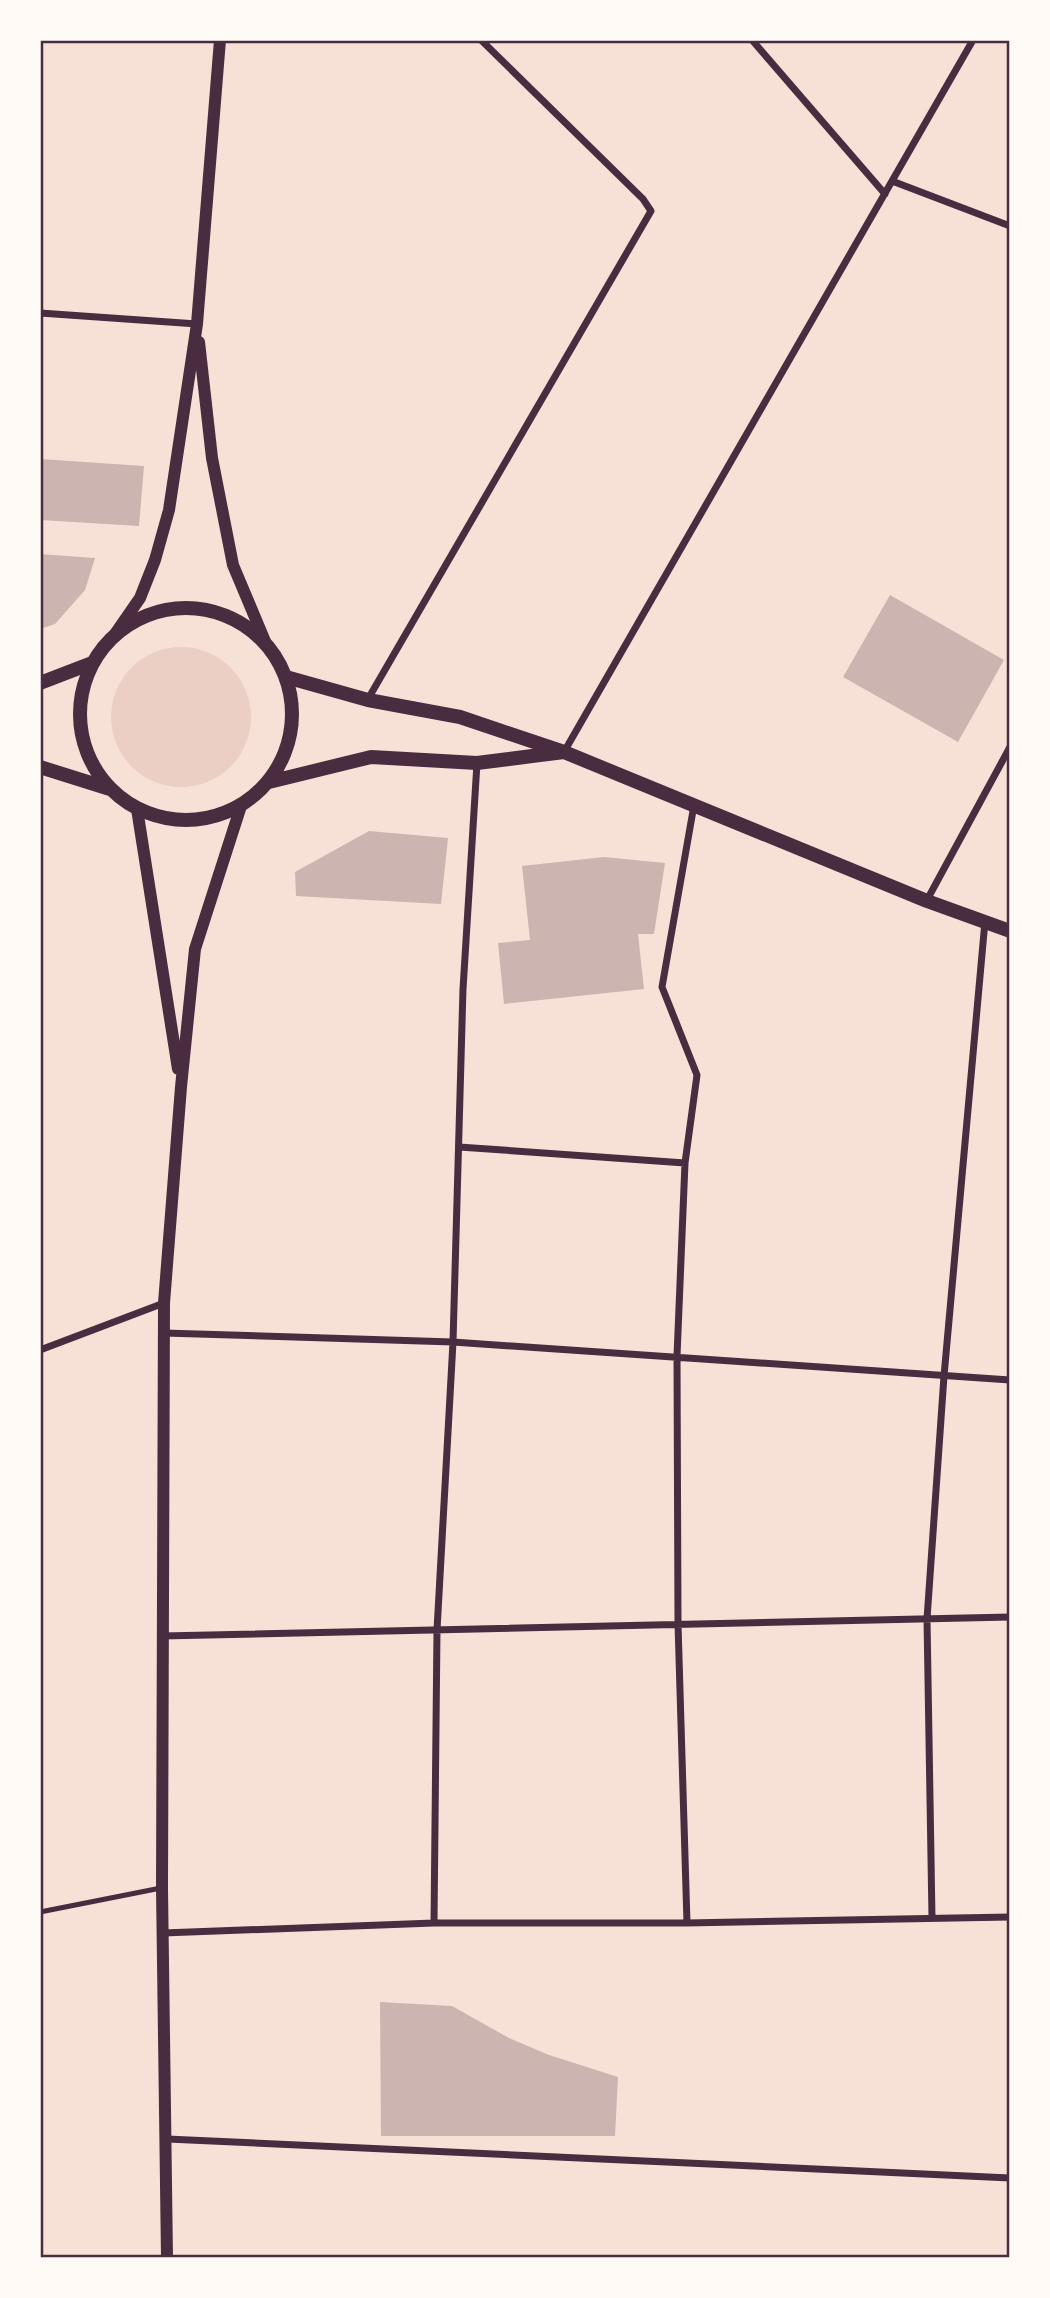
<svg xmlns="http://www.w3.org/2000/svg" width="1050" height="2298" font-family="'Golos Text',sans-serif">
	<rect width="100%" height="100%" fill="#f7e1d7"/>
	<path fill="#ebcfc5" d="M111 717a70 70 0 1 1 140 0a70 70 0 1 1-140 0Z"/>
	<path fill="#ccb4b1" d="M40 459 144 466 139 526 40 520Z
		M40 554 95 558 85 590 55 624 40 629Z
		M890 595 1004 660 958 742 843 677Z
		M369 831 448 838 441 904 296 896 295 872Z
		M604 857 665 863 654 934H638L644 989 504 1004 498 943 530 940 522 866Z
		M380 2002 452 2006 509 2038 549 2055 618 2077 615 2136H381Z"/>
	<g fill="none" stroke-linecap="round" stroke-linejoin="round">
		<path stroke="#4a2c40" stroke-width="5" d="M40 1912 161 1888"/>
		<path stroke="#4a2c40" stroke-width="7" d="M752 40 885 194
			M892 181 1010 226
			M40 313 197 324
			M368 699 651 211 643 199 481 40
			M564 752 973 40
			M927 900 1010 747
			M459 1147 685 1163
			M164 1333 453 1342 1010 1380
			M40 1350 164 1303
			M162 1636 1010 1617
			M932 1918 927 1619 944 1376 985 921
			M434 1923 437 1630 453 1342 463 989 477 763
			M687 1923 678 1624 677 1356 685 1163 697 1075 662 987 694 805
			M163 1933 434 1923H687L1010 1917
			M167 2139 1010 2178"/>
		<path stroke="#4a2c40" stroke-width="12" d="M199 342 212 458 233 565 267 646
			M113 637 140 598 155 560 169 510 197 324 220 40
			M137 809 178 1069
			M167 2258 162 1888 164 1303 181 1087 195 949 241 806"/>
		<path stroke="#4a2c40" stroke-width="14" d="M80 714a106 106 0 1 1 212 0a106 106 0 1 1-212 0Z
			M40 683 92 663
			M564 752 927 901 1010 931
			M40 767 110 789
			M269 782 371 757 477 763 564 752 460 717 368 700 286 677"/>
	</g>
	<rect width="1050" height="2298" fill="none" stroke="#fffaf5" stroke-width="84"/>
	<rect x="42" y="42" width="966" height="2214" fill="none" stroke="#4a2c40" stroke-width="2.5"/>
</svg>
